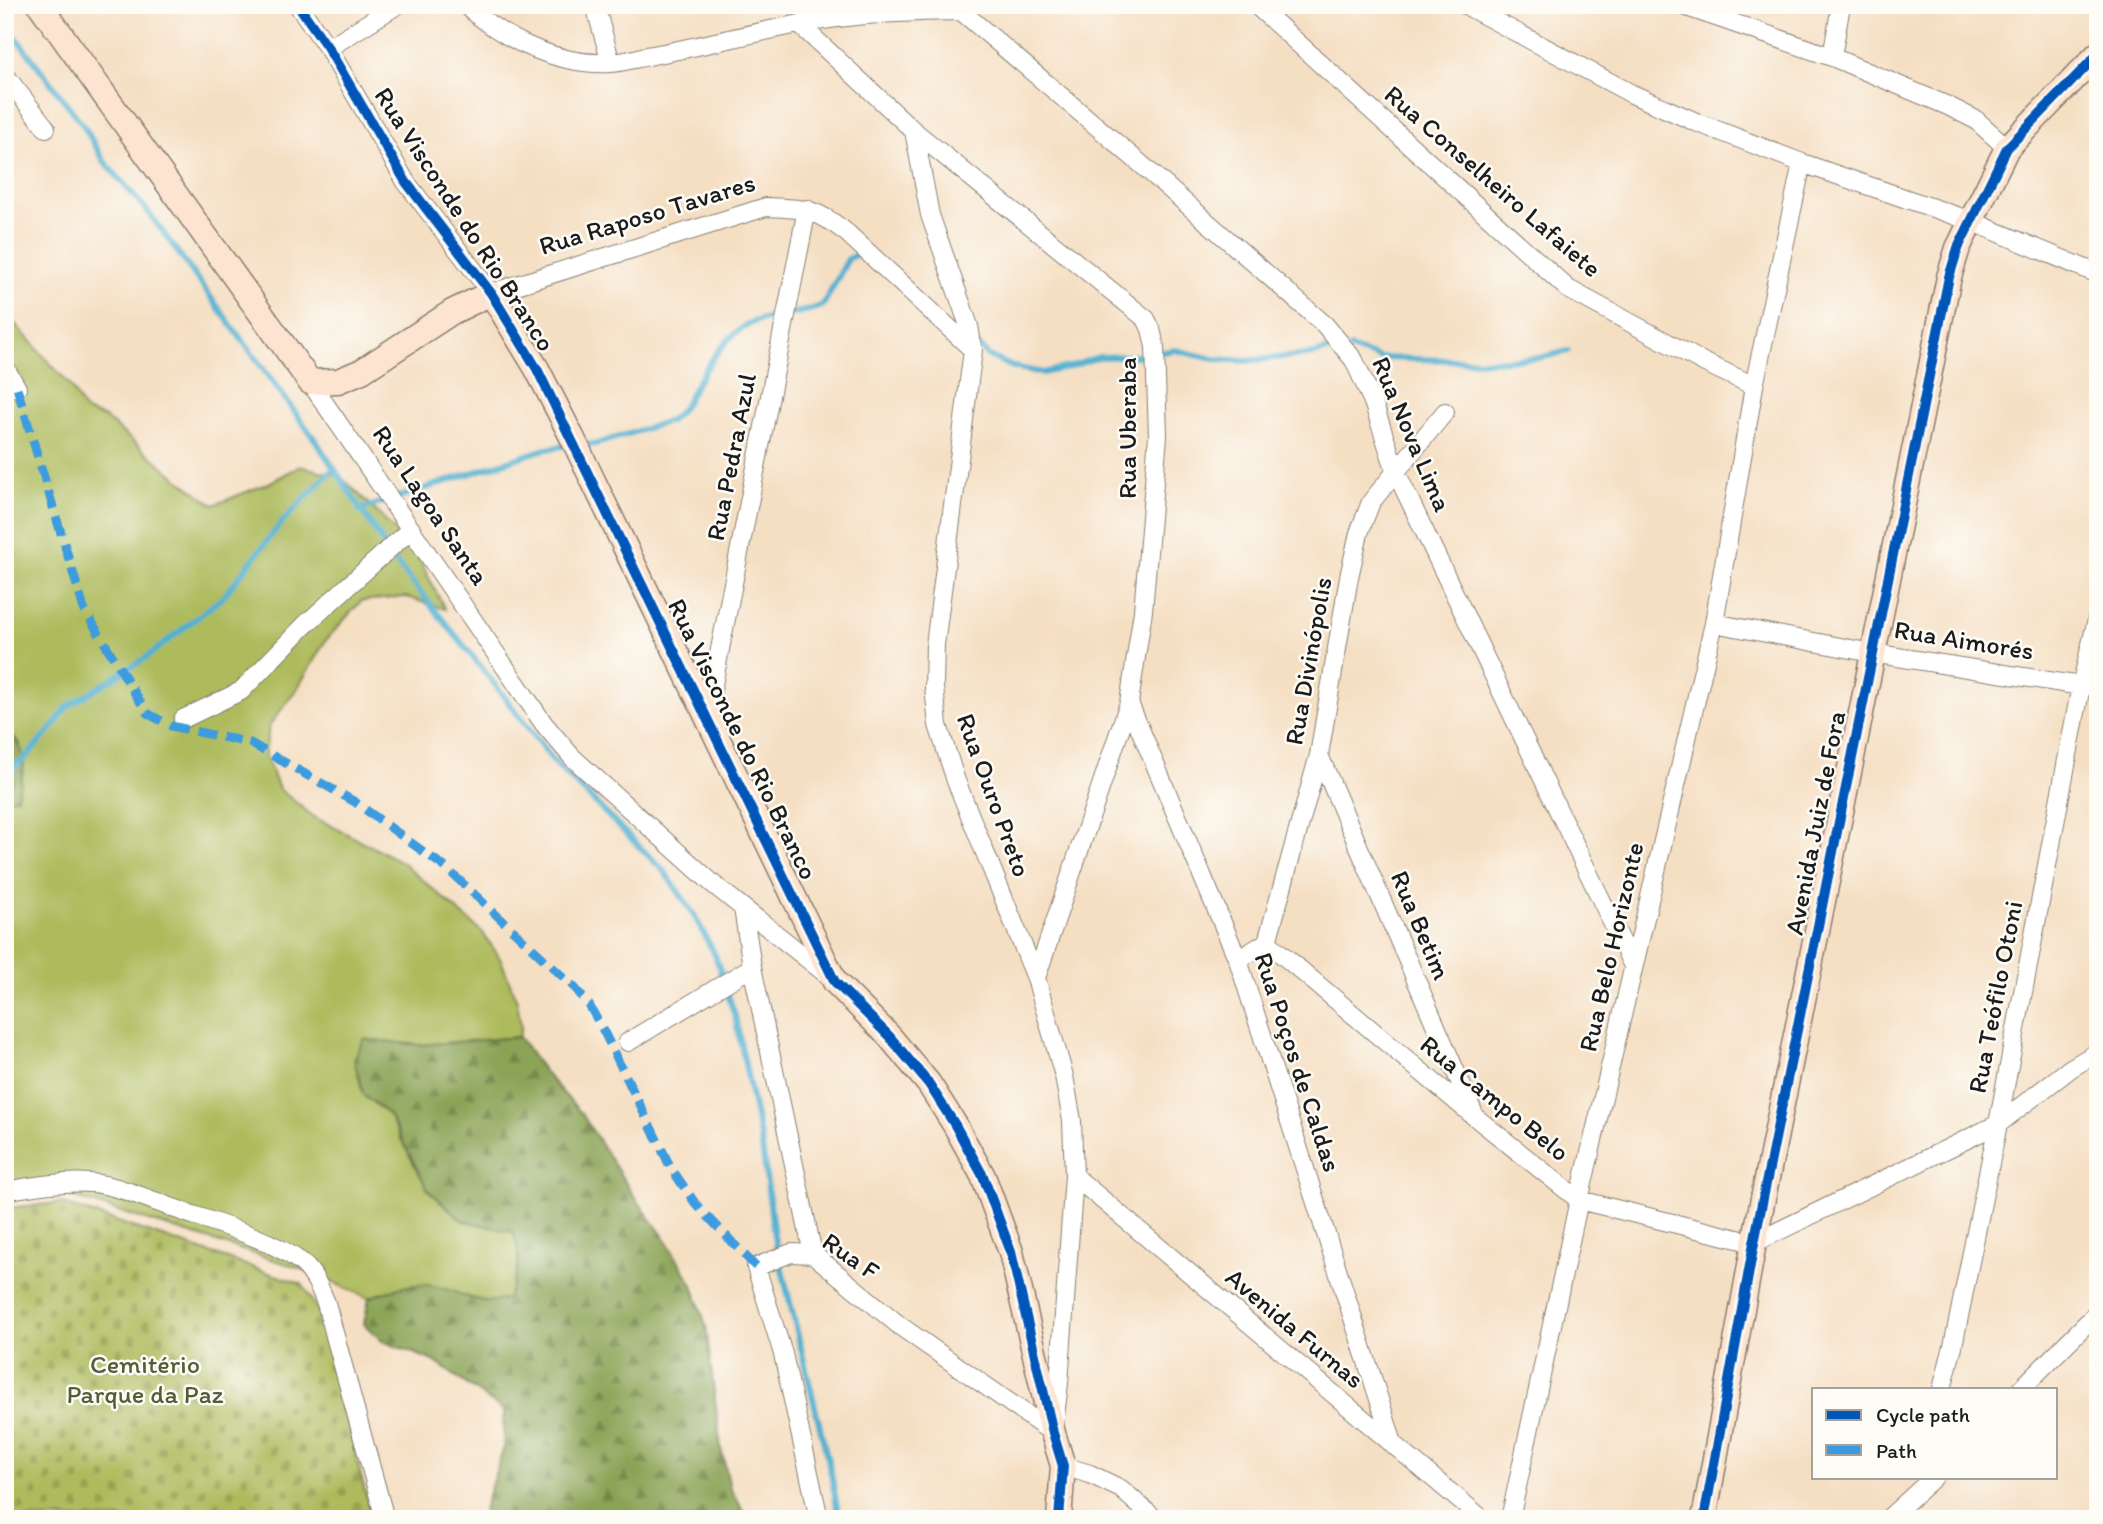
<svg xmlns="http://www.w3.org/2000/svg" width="2103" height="1524" font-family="Itim,sans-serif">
	<defs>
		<pattern id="forest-firs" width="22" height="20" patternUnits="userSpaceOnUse" patternTransform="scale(1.75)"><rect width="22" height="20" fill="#8aa354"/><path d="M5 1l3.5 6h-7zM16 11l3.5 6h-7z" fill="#708445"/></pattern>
		<pattern id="cemetery-stones" width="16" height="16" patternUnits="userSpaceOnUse" patternTransform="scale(1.75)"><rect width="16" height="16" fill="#aebb5d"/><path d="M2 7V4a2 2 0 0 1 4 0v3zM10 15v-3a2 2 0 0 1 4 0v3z" fill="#95a050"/></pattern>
	</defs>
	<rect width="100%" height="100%" fill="#fdfcf7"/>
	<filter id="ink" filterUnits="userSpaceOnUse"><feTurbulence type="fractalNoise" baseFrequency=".0143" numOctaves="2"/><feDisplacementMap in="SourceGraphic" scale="14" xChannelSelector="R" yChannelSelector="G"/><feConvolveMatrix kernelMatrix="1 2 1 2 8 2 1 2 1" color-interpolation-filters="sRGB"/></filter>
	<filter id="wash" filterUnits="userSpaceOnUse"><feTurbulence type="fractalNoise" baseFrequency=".00686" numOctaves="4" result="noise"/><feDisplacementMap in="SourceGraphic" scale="28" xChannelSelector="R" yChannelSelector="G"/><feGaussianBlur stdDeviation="1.57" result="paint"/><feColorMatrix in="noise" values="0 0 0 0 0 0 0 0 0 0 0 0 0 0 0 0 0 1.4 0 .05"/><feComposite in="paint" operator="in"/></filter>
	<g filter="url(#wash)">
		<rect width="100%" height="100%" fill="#f5dfc3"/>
		<path fill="#aebb5d" stroke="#656c3c" stroke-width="2" d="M5 313 69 384 85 411 105 418 182 482 214 505 271 482 300 466 340 476 374 509 416 553 445 609 406 597 361 601 326 640 297 689 269 726 265 755 279 789 314 817 402 862 482 932 501 960 517 1001 521 1026 519 1037 419 1045 365 1039 363 1094 389 1115 416 1168 462 1220 513 1232C523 1259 518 1273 507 1299L488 1303 462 1296 398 1288 369 1298 297 1267 63 1194H5V800L17 797 20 743 5 730Z"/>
		<path fill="url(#forest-firs)" stroke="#536038" stroke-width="2" d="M5 730C32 753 24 766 17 797L5 800Z
			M519 1037 546 1074 582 1114 632 1193 664 1237 693 1285 706 1326 721 1448 730 1488 748 1519H484L483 1510 503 1450 504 1411 434 1361 382 1341 364 1324 369 1298C387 1291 408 1283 428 1285 459 1288 470 1307 507 1299 518 1274 523 1258 513 1232L462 1220 428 1190 389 1115 363 1094 354 1059 364 1039 419 1045Z"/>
		<path fill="url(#cemetery-stones)" stroke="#656c3c" stroke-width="2" d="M61 1203 302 1284 319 1312 372 1519H5V1208Z"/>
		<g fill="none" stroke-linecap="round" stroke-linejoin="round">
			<path stroke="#51b0d0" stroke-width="6" d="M5 23 83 125 104 161 149 213 316 441 395 561 486 673 554 762 664 871 693 913 715 955 735 1016 762 1146 774 1236 831 1473 839 1519
				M976 344 989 356 1013 367 1043 373 1069 367 1099 357 1137 356 1175 350 1214 359 1246 361 1315 354 1340 346
				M1350 348 1380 358 1490 361 1539 358 1568 351
				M582 445 596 444 670 421C682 412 688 399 695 386 708 365 723 340 744 327 764 313 803 316 823 305L848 259 864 250
				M359 510 542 450 568 445
				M5 775 25 758 53 727 67 707 147 657 223 597 282 522 333 469"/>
		</g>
	</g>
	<g filter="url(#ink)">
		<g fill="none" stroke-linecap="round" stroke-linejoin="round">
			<defs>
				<path id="lane" d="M2081 686 2098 685"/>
				<path id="street" d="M298 5 328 48 406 182 491 293 766 207C806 209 814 207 847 233L973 350
					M466 5C503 40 560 66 611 63 625 62 640 57 653 55 703 46 751 33 800 24 853 14 905 12 959 11
					M595 5 611 63
					M954 5 1142 165 1325 325 1354 360 1373 402 1396 472 1633 966
					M1256 5 1568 289 1703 362 1754 386
					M1465 5 1632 94 1696 122 1802 163 1971 221 2098 274
					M1681 5 1832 57 1948 106 1976 120 2007 148
					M799 24 914 131 1146 319 1151 329 1155 347 1158 436 1143 611 1129 703 1036 978
					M328 48 397 5
					M1832 57 1841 5
					M5 75 46 128
					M5 368 17 388
					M310 382 544 724 572 757 713 884 830 977
					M1714 623 1872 653 2081 686
					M1129 703 1238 960 1394 1446
					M707 715 807 209
					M183 719 241 691 305 625 411 529
					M1319 755 1473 1112
					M743 908 752 967 813 1254
					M1267 942 1475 1117 1579 1200 1754 1243 1998 1124 2071 1068 2098 1052
					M1267 942 1319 755 1349 577 1359 533 1371 502 1445 412
					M1238 960 1267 942
					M628 1042 752 967
					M1074 1176 1482 1519
					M5 1191C33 1186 62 1181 91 1183 113 1184 151 1200 173 1208 211 1222 270 1238 301 1262 314 1273 320 1288 326 1303L385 1519
					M1942 1389 1953 1346 1998 1124 2081 686 2098 615
					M2021 1389 2098 1312
					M1063 1466 1090 1474 1121 1489 1155 1519
					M819 1519 783 1354 756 1267 791 1253 813 1254 900 1326 1053 1433 1059 1383 1074 1176 1072 1121 1064 1076 1036 978 956 781 938 725 934 687 935 645 973 350 969 326 930 215 914 131
					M1510 1519 1579 1200 1714 623 1754 386 1802 163
					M1888 1519 1934 1477"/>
				<path id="secondary" d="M40 5 310 382 338 381 362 371 452 312 491 293 537 369 572 437 835 982 889 1036 929 1084 955 1125 983 1176 1011 1252 1053 1433 1063 1466 1059 1519
					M1704 1519 1754 1243 1949 277 1958 248 2007 148 2098 54"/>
			</defs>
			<use href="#lane" stroke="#887e70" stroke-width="11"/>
			<use href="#street" stroke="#887e70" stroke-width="20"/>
			<use href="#secondary" stroke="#887e70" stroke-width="27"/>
			<use href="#lane" stroke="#fff" stroke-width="9"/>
			<use href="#street" stroke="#fff" stroke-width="18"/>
			<use href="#secondary" stroke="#fde4d0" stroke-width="24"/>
			<path stroke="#3c9bdf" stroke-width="9" stroke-dasharray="18 9" stroke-linecap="butt" d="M17 388 84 609 147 713 171 726 250 743 355 802 446 868 575 988 589 1005 603 1030 671 1168 695 1203 756 1267"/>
			<defs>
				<path id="cycleway" d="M298 5 328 48 406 182 491 293 537 369 835 982 889 1036 929 1084 955 1125 983 1176 1011 1252 1053 1433 1063 1466 1059 1519
					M1704 1519 1754 1243 1949 277 1958 248 2007 148 2098 54"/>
			</defs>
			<use href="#cycleway" stroke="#fdfcf7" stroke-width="15"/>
			<use href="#cycleway" stroke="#0057b8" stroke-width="10"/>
		</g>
	</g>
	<g text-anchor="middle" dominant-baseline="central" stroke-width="5" stroke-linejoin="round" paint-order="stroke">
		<g font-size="26" fill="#1c1c1c" stroke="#fdfcf7">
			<text transform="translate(1493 181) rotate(41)">Rua Conselheiro Lafaiete</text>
			<text transform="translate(647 214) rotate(-17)">Rua Raposo Tavares</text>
			<text transform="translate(465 219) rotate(57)">Rua Visconde do Rio Branco</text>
			<text transform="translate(1127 428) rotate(-90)">Rua Uberaba</text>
			<text transform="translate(1412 434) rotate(67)">Rua Nova Lima</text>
			<text transform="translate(731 457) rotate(-79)">Rua Pedra Azul</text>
			<text transform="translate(431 505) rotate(56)">Rua Lagoa Santa</text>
			<text transform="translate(1964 640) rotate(9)">Rua Aimorés</text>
			<text transform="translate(1308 661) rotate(-80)">Rua Divinópolis</text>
			<text transform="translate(743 739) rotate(64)">Rua Visconde do Rio Branco</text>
			<text transform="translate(994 795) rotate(70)">Rua Ouro Preto</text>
			<text transform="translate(1815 823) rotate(-79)">Avenida Juiz de Fora</text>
			<text transform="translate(1421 925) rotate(67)">Rua Betim</text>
			<text transform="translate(1611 947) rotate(-77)">Rua Belo Horizonte</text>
			<text transform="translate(1995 997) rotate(-79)">Rua Teófilo Otoni</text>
			<text transform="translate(1298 1062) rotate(72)">Rua Poços de Caldas</text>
			<text transform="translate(1495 1098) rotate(39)">Rua Campo Belo</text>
			<text transform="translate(851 1256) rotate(35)">Rua F</text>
			<text transform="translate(1295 1328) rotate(40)">Avenida Furnas</text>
		</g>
		<g font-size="26" fill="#565c36" stroke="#fdfcf7">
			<text x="145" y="1364">Cemitério<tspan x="145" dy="30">Parque da Paz</tspan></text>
		</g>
	</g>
	<rect width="2103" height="1524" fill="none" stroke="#fdfcf7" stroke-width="28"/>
	<rect x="1812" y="1388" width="245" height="91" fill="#fdfcf7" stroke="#a3a29f" stroke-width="2"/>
	<rect x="1826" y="1410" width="35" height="10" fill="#0057b8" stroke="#a3a29f" stroke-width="2"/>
	<text x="1876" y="1422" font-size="21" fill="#1c1c1c">Cycle path</text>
	<rect x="1826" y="1445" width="35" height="10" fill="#3c9bdf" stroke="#a3a29f" stroke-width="2"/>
	<text x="1876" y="1458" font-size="21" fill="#1c1c1c">Path</text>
</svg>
